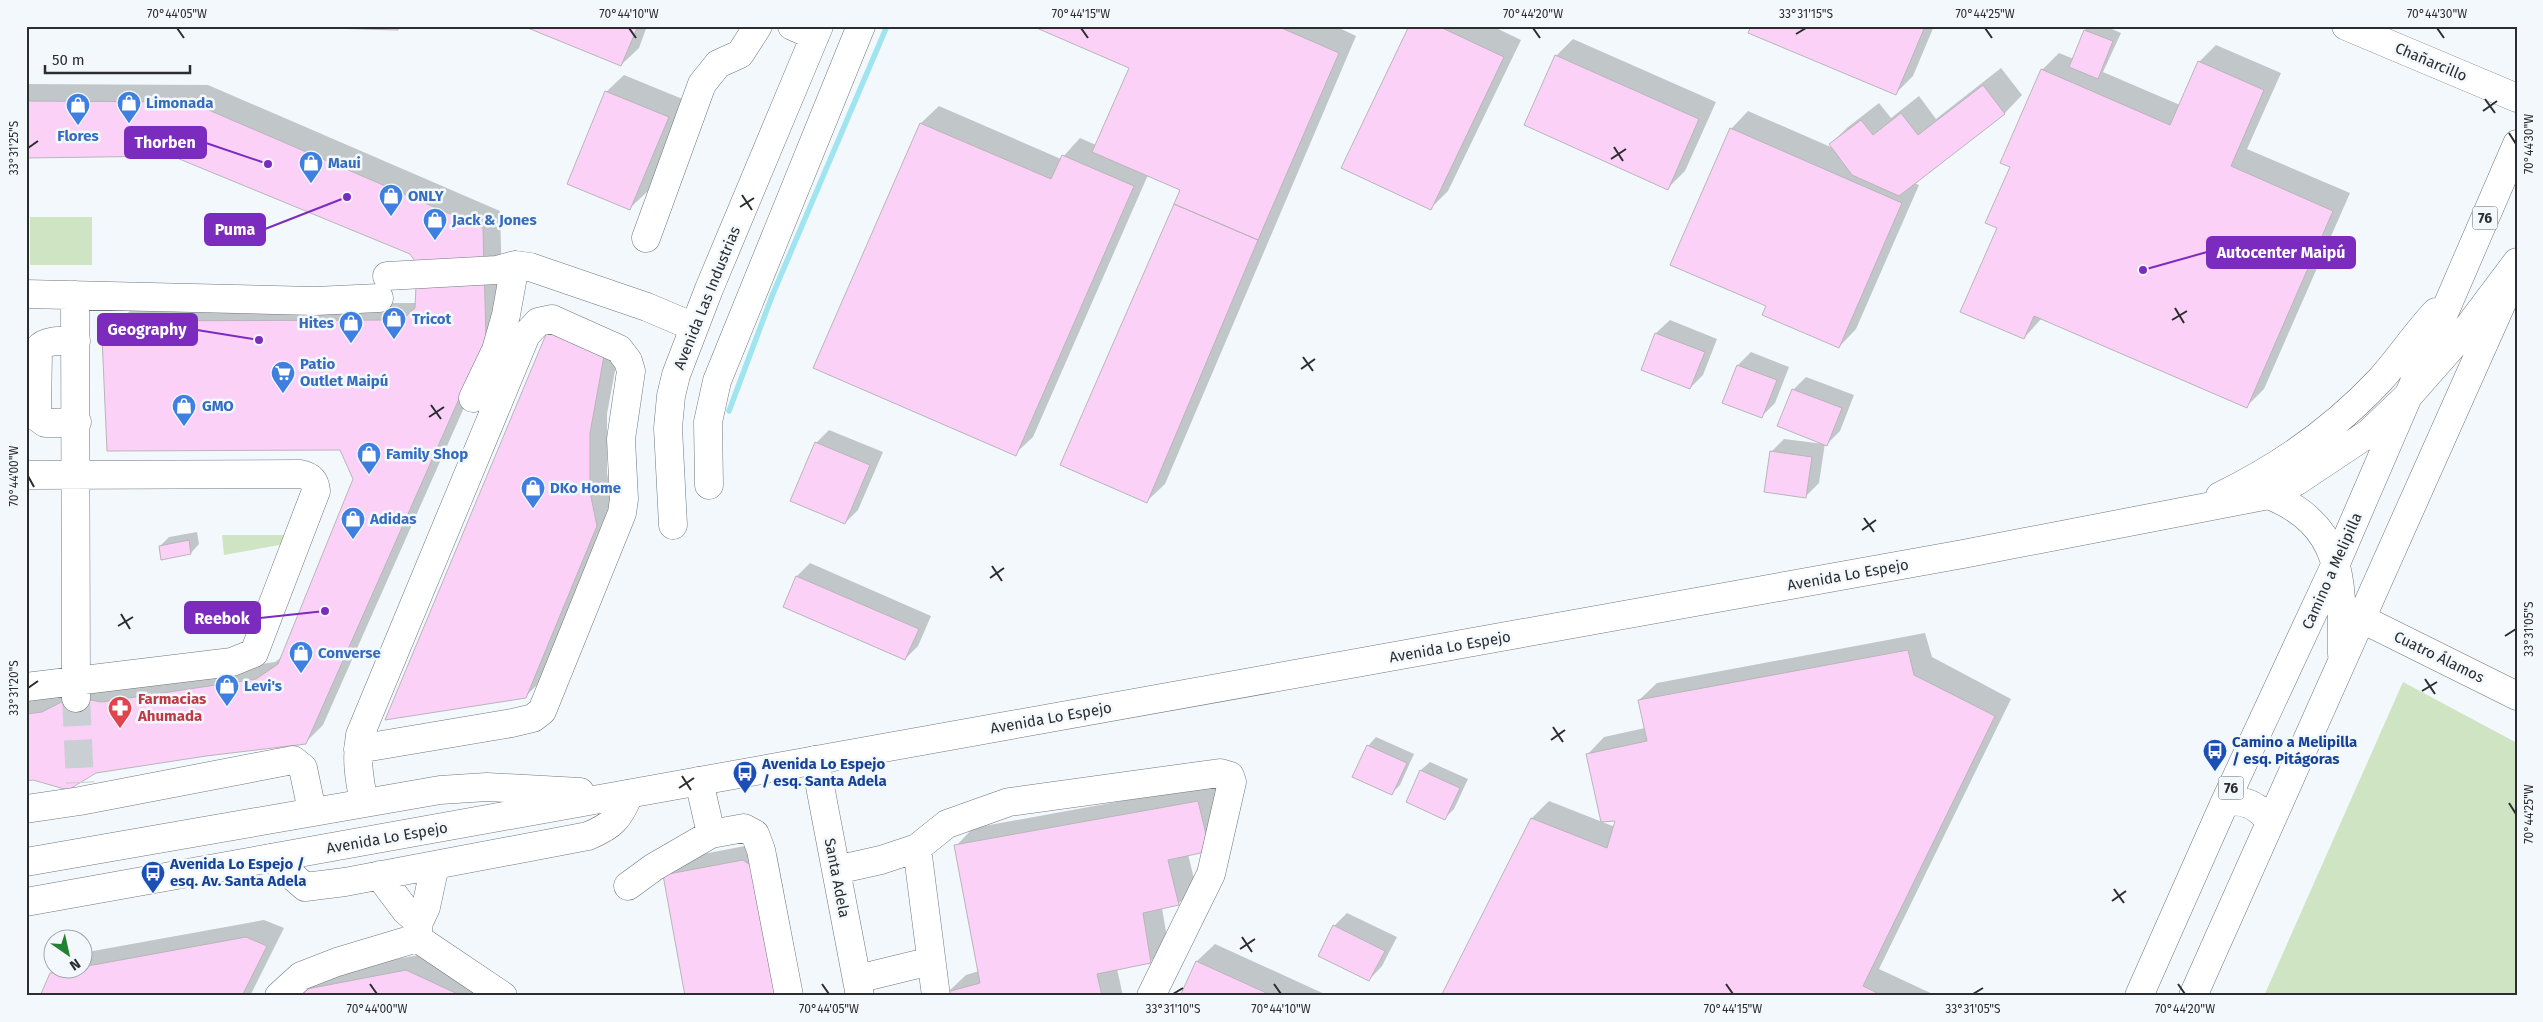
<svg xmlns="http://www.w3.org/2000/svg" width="2543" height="1022" font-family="'Fira Sans',sans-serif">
	<rect width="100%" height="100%" fill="#f2f8fc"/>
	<path fill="#cee4c3" d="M30 217H92V265H30Z
		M222 535H285V544L224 555Z
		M2403 682 2517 743V996H2264Z"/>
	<path fill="#0003" d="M526 26H647L639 48 621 65Z
		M1035 26H1335L1356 36 1165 484 1147 501 1182 190 1148 175 1033 437 1015 454 815 367 921 123 939 106 1061 159 1080 138 1096 145 1131 68Z
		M1410 26H1492L1521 40 1448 191 1431 208Z
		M1752 26H1934L1913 76 1896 93Z
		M2089 26H2105L2121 33 2103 72 2180 105 2199 62 2216 45 2281 73 2247 149 2350 193 2264 389 2246 407 2042 318 2024 338 1999 227 2011 167 2042 70 2059 53 2074 59 2085 30Z
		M1573 39 1716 102 1685 171 1668 188 1556 56Z
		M2001 68 2022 95 2005 113 1914 183 1919 185 1856 329 1839 347 1768 306 1731 129 1748 111 1833 148 1830 144 1848 127 1879 103 1891 118 1919 96 1936 119Z
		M624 75 685 100 648 191 630 208 606 92Z
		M26 84 208 85 500 211 503 320 323 725 305 743 26 780V699L275 662 282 657 354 479 341 448 103 337 137 304 417 303 418 263 411 253 172 155 26 156Z
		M26 319 28 436 26 438Z
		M1670 320 1717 339 1703 375 1690 388 1642 369 1656 333Z
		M548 333 621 338 607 414V473L614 508 543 679 525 697Z
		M1751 352 1789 367 1775 403 1762 416 1724 402 1738 365Z
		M1806 377 1854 395 1840 431 1827 444 1825 443 1819 483 1805 497 1771 452 1784 439 1824 444 1793 390Z
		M829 430 883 452 858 510 845 523 816 443Z
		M197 532 199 544 191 553 160 546 169 537Z
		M810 563 931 616 918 646 905 659 784 606 797 576Z
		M1925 633 1932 657 2011 699 1879 969 1937 996H1442L1532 818 1549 801 1615 827 1617 820 1587 755 1604 737 1645 728 1639 700 1657 683Z
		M1376 737 1414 754 1400 785 1391 794 1368 746Z
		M1430 762 1468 779 1454 809 1445 818 1407 801 1421 770Z
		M1215 784 1226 832 1188 854 1196 887 1178 904 1162 908 1168 944 1150 962 1117 969 1123 996H949L948 992 966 975 979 971 956 846 973 828Z
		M761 843 777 855 803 996H686L665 875 682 858Z
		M1347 913 1397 937 1382 966 1369 980 1334 926Z
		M264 920 284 928 250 996H42L55 970H82V953Z
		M1215 944 1329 996H1182L1197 961Z
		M424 954 517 996H301L321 973Z"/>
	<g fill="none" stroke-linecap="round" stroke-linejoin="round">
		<path stroke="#a0e4ef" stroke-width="5.5" d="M729 411 772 296 887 26"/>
	</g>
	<path fill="#fcd1f8" stroke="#bab5b9" d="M260 26H398V30Z
		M523 26H638L621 66Z
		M1032 26H1277L1339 53 1258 240 1174 204 1180 190 1092 152 1129 68Z
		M1409 26H1438L1504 57 1431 210 1341 168Z
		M1751 26H1918L1924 29 1896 95 1748 33Z
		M2084 30 2113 41 2098 79 2069 67Z
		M1555 55 1699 119 1668 190 1524 125Z
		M2198 61 2264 90 2231 166 2333 211 2247 408 2034 316 2024 339 1960 312 1997 228 1985 223 2010 167 2000 163 2041 69 2170 125Z
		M1983 85 2005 114 1899 196 1852 175 1829 144 1861 120 1873 135 1901 113 1918 135Z
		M605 91 669 117 630 210 567 184Z
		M26 101 190 102 483 228 486 338 306 744 206 756 96 773 68 790 33 780 26 781V714L42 712 71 697 102 702 256 679 278 664 353 479 340 450 107 451 102 337 119 321 402 320 415 308 417 264 410 254 172 156 26 158Z
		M920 123 1051 179 1062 155 1134 186 1016 456 813 368Z
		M1730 128 1902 203 1839 348 1762 315 1766 306 1670 265Z
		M1174 204 1258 240 1147 503 1060 465Z
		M547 332 604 356 590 433V492L597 526 526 698 385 720Z
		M1655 333 1705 352 1690 389 1641 370Z
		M1737 365 1777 380 1762 418 1722 403Z
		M1792 389 1842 408 1827 446 1777 426Z
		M815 442 870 465 845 524 790 501Z
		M1770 451 1812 457 1806 498 1764 492Z
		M189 540 191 554 161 560 159 546Z
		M796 576 919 629 905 660 783 607Z
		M1908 650 1914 675 1995 716 1863 986 1883 996H1441L1531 818 1607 848 1615 821 1601 822 1586 754 1647 741 1638 700Z
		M1367 745 1407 763 1392 795 1352 777Z
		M1420 770 1460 788 1445 820 1406 802Z
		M1198 801 1210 851 1168 860 1179 905 1143 913 1151 963 1097 974 1102 996H948L947 992 980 983 954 845Z
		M743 860 760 872 782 996H685L663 875Z
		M1333 925 1385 951 1369 981 1318 956Z
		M246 937 267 946 242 996H40L50 973 82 970V967Z
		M1196 961 1273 996H1180Z
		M406 970 462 996H299L302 990Z"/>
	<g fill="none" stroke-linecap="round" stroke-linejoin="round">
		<path stroke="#cacfd3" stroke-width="28" stroke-dasharray="28 14" stroke-linecap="butt" d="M76 698 80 783"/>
		<defs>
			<path id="minor" d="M792 26 815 36
				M2346 26 2517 98
				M646 238 702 84 718 64 740 54 758 26
				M387 276 497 270 515 265 530 267 647 307 694 327
				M26 294 315 301 379 298
				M75 295 76 698
				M76 341C64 341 46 339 38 349L37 417 45 423 77 422
				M473 398 496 350 506 315 515 265
				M26 475 300 474C311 476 315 480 316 491L254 653 232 662 26 687
				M709 485 708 422 717 381 861 26
				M673 525 668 428 671 396 676 375 709 289 819 26
				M2362 619 2517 696
				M358 749 512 723 533 718 542 711 622 513 624 499 621 439 631 371 628 361 619 349 552 319 538 322 526 335 360 735C356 759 359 779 364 802
				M815 760 860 996
				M699 781 711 834 744 828 755 834 761 850 789 996
				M26 809 80 801 293 760 303 768 312 811
				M917 848 936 996
				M272 858 305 887 345 882 588 836C612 826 620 818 629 794
				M836 870 881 860 917 848 947 824 1009 802 1220 773 1230 776 1232 782 1211 874 1151 996
				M379 875 406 911 419 922
				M628 886 654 867 711 834
				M417 938 503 996
				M417 938 419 922 426 907 435 865
				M857 979 931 961
				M279 996 301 976 337 962 417 938"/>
			<path id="major" d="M2269 495C2345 526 2342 582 2342 654
				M2220 496C2280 467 2334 429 2380 380 2400 358 2416 333 2436 312
				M2225 802C2245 799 2260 806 2270 823
				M26 862 440 790 487 787 580 792
				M26 902 1963 554 2269 495 2297 481 2369 433 2411 393 2463 334 2517 262
				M2139 996 2225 802 2337 561 2517 144
				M2193 996 2505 296"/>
		</defs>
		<use href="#minor" stroke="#71777b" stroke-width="29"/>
		<use href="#major" stroke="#71777b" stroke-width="29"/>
		<use href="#minor" stroke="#fff" stroke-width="28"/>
		<use href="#major" stroke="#fff" stroke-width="28"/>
	</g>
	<path fill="none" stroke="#2b2d2f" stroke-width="2" d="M177 28 184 38M629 28 636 38M1081 28 1088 38M1533 28 1540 38M1985 28 1992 38M2437 28 2444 38M1796 34 1806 28M2485 99 2495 113M2483 111 2497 101M2509 133 2516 144M1614 147 1623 161M28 148 38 141M1611 159 1626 149M742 195 752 210M740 207 754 198M2175 308 2184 323M2172 320 2187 311M1303 357 1313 371M1301 369 1315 359M431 405 441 419M429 417 444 407M28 476 34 487M1864 518 1874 532M1862 530 1876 520M992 566 1002 581M990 578 1004 568M121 614 130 629M118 626 133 617M2505 636 2516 629M2425 679 2435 694M28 688 38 681M2422 691 2437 682M1553 727 1563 742M1551 740 1565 730M682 776 691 790M679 788 694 778M2509 803 2516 814M2114 889 2124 903M2112 901 2126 891M1242 937 1252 952M1240 949 1255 939M370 984 377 994M822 984 829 994M1274 984 1281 994M1726 984 1733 994M2178 984 2185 994M1173 994 1183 988M1973 994 1983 988"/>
	<defs>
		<symbol id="shop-pin" viewBox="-11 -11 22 30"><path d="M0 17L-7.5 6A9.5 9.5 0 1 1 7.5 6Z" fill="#3f7fe0" stroke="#f2f8fc"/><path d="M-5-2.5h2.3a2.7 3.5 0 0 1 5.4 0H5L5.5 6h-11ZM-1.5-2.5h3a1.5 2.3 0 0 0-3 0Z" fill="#fff"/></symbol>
		<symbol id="supermarket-pin" viewBox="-11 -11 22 30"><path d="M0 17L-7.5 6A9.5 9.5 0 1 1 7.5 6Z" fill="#3f7fe0" stroke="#f2f8fc"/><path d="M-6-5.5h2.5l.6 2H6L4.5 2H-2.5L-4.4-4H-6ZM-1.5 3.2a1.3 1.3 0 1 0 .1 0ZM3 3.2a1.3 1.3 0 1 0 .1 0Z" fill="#fff"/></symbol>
		<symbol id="pharmacy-pin" viewBox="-11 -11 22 30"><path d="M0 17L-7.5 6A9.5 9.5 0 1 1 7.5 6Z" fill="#e0444e" stroke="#f2f8fc"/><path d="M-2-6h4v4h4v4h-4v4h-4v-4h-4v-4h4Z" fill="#fff"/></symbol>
		<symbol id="bus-pin" viewBox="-11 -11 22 30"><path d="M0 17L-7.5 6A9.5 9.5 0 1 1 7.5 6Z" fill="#1a4fb4" stroke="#f2f8fc"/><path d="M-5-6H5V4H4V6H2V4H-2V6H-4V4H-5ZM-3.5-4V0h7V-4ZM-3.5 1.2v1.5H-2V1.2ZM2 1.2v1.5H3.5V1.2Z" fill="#fff"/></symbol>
	</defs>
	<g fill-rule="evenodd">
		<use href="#shop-pin" x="115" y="89" width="28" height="38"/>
		<use href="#shop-pin" x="64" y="91" width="28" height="38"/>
		<use href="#shop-pin" x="297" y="149" width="28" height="38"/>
		<use href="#shop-pin" x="377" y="182" width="28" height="38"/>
		<use href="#shop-pin" x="421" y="206" width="28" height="38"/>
		<use href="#shop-pin" x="380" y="305" width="28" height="38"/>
		<use href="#shop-pin" x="337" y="309" width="28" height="38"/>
		<use href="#supermarket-pin" x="269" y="359" width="28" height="38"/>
		<use href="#shop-pin" x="170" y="392" width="28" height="38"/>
		<use href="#shop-pin" x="355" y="440" width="28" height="38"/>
		<use href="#shop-pin" x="519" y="474" width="28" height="38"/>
		<use href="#shop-pin" x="339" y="505" width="28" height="38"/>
		<use href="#shop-pin" x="287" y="639" width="28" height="38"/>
		<use href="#shop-pin" x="213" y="672" width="28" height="38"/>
		<use href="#pharmacy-pin" x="106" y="694" width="28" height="38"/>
		<use href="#bus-pin" x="2201" y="737" width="28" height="38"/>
		<use href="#bus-pin" x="731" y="759" width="28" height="38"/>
		<use href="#bus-pin" x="139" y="859" width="28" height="38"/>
	</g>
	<g text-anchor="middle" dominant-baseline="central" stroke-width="5" stroke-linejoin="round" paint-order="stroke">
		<g fill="#f2f8fc" stroke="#676a6c" stroke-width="1">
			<rect x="2472.5" y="206.5" width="25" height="23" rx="4"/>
			<rect x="2218.5" y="776.5" width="25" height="23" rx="4"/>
		</g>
		<g font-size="14" font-weight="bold" fill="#2b2d2f">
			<text x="2485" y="218">76</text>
			<text x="2231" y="788">76</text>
		</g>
		<g font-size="15" fill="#2b2d2f" stroke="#f2f8fc">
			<text transform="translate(2431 62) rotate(23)">Chañarcillo</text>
			<text transform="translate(707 298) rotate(-68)">Avenida Las Industrias</text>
			<text transform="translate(2332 571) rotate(-66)">Camino a Melipilla</text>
			<text transform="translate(1848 575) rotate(-10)">Avenida Lo Espejo</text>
			<text transform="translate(1450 647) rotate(-10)">Avenida Lo Espejo</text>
			<text transform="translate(2439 657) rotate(26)">Cuatro Álamos</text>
			<text transform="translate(1051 718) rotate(-10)">Avenida Lo Espejo</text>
			<text transform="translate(387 838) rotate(-10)">Avenida Lo Espejo</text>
			<text transform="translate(837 878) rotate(79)">Santa Adela</text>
		</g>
		<g font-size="15" font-weight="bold" fill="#366cbe" stroke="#f2f8fc" text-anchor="start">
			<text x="146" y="103">Limonada</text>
			<text x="78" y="136" text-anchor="middle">Flores</text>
			<text x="328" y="163">Maui</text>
			<text x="408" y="196">ONLY</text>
			<text x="452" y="220">Jack &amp; Jones</text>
			<text x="412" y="319">Tricot</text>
			<text x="334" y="323" text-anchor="end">Hites</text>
			<text x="300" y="364">Patio<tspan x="300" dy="17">Outlet Maipú</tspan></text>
			<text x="202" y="406">GMO</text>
			<text x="386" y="454">Family Shop</text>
			<text x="550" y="488">DKo Home</text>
			<text x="370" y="519">Adidas</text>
			<text x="318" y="653">Converse</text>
			<text x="244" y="686">Levi's</text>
		</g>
		<g font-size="15" font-weight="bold" fill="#be3a42" stroke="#f2f8fc" text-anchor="start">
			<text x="138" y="699">Farmacias<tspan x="138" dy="17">Ahumada</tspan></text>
		</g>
		<g font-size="15" font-weight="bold" fill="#164399" stroke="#f2f8fc" text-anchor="start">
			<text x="2232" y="742">Camino a Melipilla<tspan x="2232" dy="17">/ esq. Pitágoras</tspan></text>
			<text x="762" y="764">Avenida Lo Espejo<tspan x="762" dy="17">/ esq. Santa Adela</tspan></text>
			<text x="170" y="864">Avenida Lo Espejo /<tspan x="170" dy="17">esq. Av. Santa Adela</tspan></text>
		</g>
	</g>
	<path fill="none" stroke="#7b2cbf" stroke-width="2" d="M268 164L206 143M347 197L265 229M2143 270L2207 252M259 340L197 330M325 611L260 618"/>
	<g fill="#7b2cbf" stroke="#f2f8fc" stroke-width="2">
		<circle cx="268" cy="164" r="5"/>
		<circle cx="347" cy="197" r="5"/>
		<circle cx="2143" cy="270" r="5"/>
		<circle cx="259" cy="340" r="5"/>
		<circle cx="325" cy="611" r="5"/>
	</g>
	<g fill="#7b2cbf" stroke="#7b2cbf" stroke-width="2">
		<rect x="125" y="127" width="81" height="31" rx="5"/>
		<rect x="205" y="214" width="60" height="31" rx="5"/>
		<rect x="2207" y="237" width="148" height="31" rx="5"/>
		<rect x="98" y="314" width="99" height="31" rx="5"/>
		<rect x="185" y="602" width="75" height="31" rx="5"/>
	</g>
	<g font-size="16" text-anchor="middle" font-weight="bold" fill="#fff">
		<text x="165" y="148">Thorben</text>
		<text x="235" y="235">Puma</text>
		<text x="2281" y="258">Autocenter Maipú</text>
		<text x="147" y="335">Geography</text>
		<text x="222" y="624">Reebok</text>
	</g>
	<rect width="2543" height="1022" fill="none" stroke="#f2f8fc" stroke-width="55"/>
	<g transform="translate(68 954) rotate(146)"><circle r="24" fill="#f2f8fc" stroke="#a2a7aa"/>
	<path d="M0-4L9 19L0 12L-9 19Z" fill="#248132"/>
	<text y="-8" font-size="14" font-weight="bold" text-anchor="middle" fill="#2b2d2f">N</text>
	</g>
	<path d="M45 65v8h145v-8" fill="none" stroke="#2b2d2f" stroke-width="2.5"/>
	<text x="52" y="65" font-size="15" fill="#2b2d2f" stroke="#f2f8fc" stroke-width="4" paint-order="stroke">50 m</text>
	<rect x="28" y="28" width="2488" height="966" fill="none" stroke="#2b2d2f" stroke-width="2"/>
	<g font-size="12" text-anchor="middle" fill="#2b2d2f">
		<text x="177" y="18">70°44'05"W</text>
		<text x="629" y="18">70°44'10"W</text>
		<text x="1081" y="18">70°44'15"W</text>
		<text x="1533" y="18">70°44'20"W</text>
		<text x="1806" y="18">33°31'15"S</text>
		<text x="1985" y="18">70°44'25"W</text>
		<text x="2437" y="18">70°44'30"W</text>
		<text transform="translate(2529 144) rotate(-90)" y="4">70°44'30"W</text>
		<text transform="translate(14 148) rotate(-90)" y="4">33°31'25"S</text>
		<text transform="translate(14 476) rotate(-90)" y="4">70°44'00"W</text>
		<text transform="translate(2529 629) rotate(-90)" y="4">33°31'05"S</text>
		<text transform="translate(14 688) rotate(-90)" y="4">33°31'20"S</text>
		<text transform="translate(2529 814) rotate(-90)" y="4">70°44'25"W</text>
		<text x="377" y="1013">70°44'00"W</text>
		<text x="829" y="1013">70°44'05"W</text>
		<text x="1173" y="1013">33°31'10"S</text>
		<text x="1281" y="1013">70°44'10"W</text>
		<text x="1733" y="1013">70°44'15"W</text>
		<text x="1973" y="1013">33°31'05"S</text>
		<text x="2185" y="1013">70°44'20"W</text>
	</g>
</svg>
